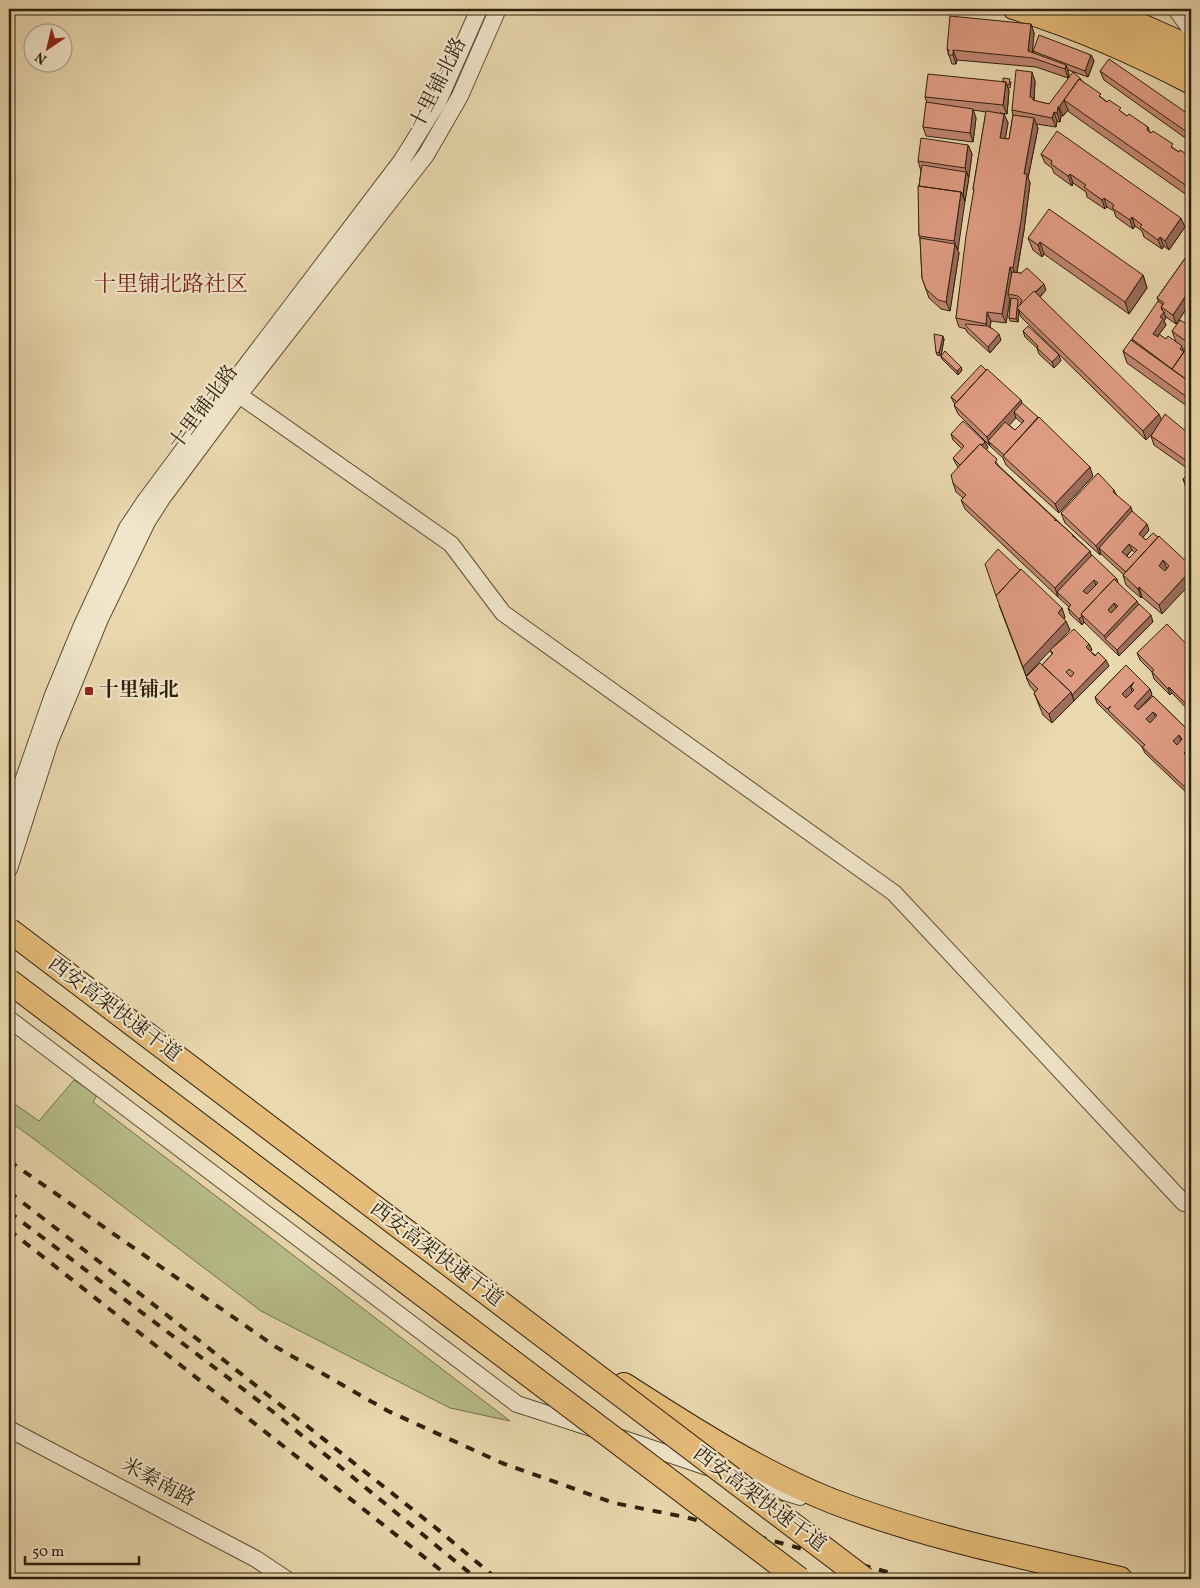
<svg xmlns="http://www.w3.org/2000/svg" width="1200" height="1588" font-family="Vollkorn,'Noto Serif SC',serif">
	<rect width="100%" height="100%" fill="#ead8af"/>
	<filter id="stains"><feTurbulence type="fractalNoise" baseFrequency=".004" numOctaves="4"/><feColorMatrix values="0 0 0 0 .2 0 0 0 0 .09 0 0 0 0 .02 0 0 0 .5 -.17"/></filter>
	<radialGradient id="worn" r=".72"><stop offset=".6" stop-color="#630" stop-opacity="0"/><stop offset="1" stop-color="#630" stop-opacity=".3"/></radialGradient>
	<path fill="#b7be8a" stroke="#736f4c" d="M74 1080 97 1095 93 1102 510 1421 450 1408 261 1311 30 1136 9 1121V1100L39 1121Z"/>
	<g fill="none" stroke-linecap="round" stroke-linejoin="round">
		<defs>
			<path id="minor" d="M1176 9 1191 30
				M229 388 451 544 503 613 894 893 1184 1203
				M9 821 53 695 82 625 127 528 145 501 229 388 402 160 438 102 479 9
				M9 869 50 741 65 705 100 619 147 522 163 497 239 395 426 155 460 96 498 9
				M9 1019 517 1404 591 1428
				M9 1429 256 1559 286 1579
				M621 1438 707 1467
				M738 1477 800 1497"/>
			<path id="major" d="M1013 9C1075 28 1134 54 1191 84
				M1061 9 1133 38 1191 67
				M1108 9 1191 46"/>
			<path id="highway" d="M624 1385C691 1428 757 1471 832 1501 925 1537 1024 1557 1120 1579"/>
		</defs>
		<use href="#minor" stroke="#5e4e36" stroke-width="18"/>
		<use href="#major" stroke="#2f200e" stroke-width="22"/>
		<use href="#highway" stroke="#2f200e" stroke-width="26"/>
		<use href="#minor" stroke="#f1e6cb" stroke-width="16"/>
		<use href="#major" stroke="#e5bc78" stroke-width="20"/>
		<use href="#highway" stroke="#e5bc78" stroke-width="24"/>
		<path stroke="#2f200e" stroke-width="4" stroke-dasharray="9 9" stroke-linecap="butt" d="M9 1161 276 1347 388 1411 502 1463 614 1503 685 1517 913 1579
			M9 1192 101 1263 436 1528 497 1579
			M9 1212 272 1411 477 1579
			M9 1230 452 1579"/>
		<defs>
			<path id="highway-bridge" d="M9 930 864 1579
				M9 981 799 1579"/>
		</defs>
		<use href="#highway-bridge" stroke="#2f200e" stroke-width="26" stroke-linecap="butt"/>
		<use href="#highway-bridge" stroke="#e5bc78" stroke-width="24"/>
	</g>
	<path fill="#c08672" stroke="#2f200e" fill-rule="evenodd" d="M1031 24 1034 33 1032 52 1034 53 1033 51 1091 55 1094 61 1088 77 1068 70 1069 74 1068 78 1036 67 957 60 956 64H952L947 49Z
		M1100 71 1191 116V142L1104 80Z
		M1081 79V80L1102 98 1127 116 1148 127 1150 132 1179 152 1191 157V198L1069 112 1068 110 1063 116H1061L1060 122 1057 121 1056 127 1036 124 1038 128 1028 178 1030 183 1024 230 1017 272 1046 290 1040 297 1162 420 1188 433 1191 432V471L1154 445 1151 436 1153 433 1146 440 1021 317 1019 311 1018 322 1010 321 1009 318 1011 300 1010 299 1006 323 991 321 990 327 1001 340 990 353 967 332 966 329 959 327 956 318 974 191 973 189 986 112 973 110 976 118 973 142 926 136 923 127 927 103 925 97 1003 82H1011L1010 88H1008L1009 91 1007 114 1000 113 1004 114 1008 123 1005 138 1009 139 1013 115 1012 110 1035 81 1034 101 1049 104Z
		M968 145 972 154 965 201H964L957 250 959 253 950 311 941 309 929 298 922 278 920 238 919 236V186L921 171 918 161Z
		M1041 154 1185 227 1169 250 1164 246 1162 249 1144 237 1142 231 1135 226 1133 229 1116 217 1114 211 1107 207 1105 209 1087 197 1086 192 1073 183 1072 186 1054 173 1052 168 1045 163Z
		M1028 238 1143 275 1147 288 1129 314 1044 254 1042 257 1033 250Z
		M1191 250V302L1176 324 1166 317 1164 321 1166 325 1157 337 1176 342 1172 331 1191 327V354L1182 348 1184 352 1191 355V409L1127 363 1123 351 1132 341V339L1159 302 1157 298Z
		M1023 331 1061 361 1054 368 1039 354 1037 348 1025 337Z
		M944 339 941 356 961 367 962 370 958 375 942 359 941 356 937 355 936 352Z
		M951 397 1021 400 1022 404 1093 476 1059 513 1006 465 1003 458 990 446 958 414 954 405 955 404 954 403ZM1016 418 1022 423 1015 430 1009 425Z
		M951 434 985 442 988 448 986 449 999 466 1090 551 1091 555 1117 579 1118 583 1153 622 1119 656 1084 622 1082 625 1070 614 1068 608 1069 607 1058 597 965 509 961 500 963 498 956 492 953 483 958 467 956 464 953 458 962 449 953 440Z
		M1191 477V493L1186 488 1183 479Z
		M1114 490 1116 494 1149 530 1143 537 1146 540 1191 566 1162 614 1142 597 1141 598 1126 585 1123 575H1124L1101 554 1100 555 1065 523 1061 513ZM1132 550 1135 553 1129 558 1127 556Z
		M999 605 1065 617 1064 619 1070 630 1053 647 1089 644 1092 650 1090 651 1109 666 1074 701 1073 700 1074 701 1052 723 1043 715 1034 693 1035 692 1030 686 1026 677 1042 665 1052 654 1050 650 1026 676Z
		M1191 649V674L1190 675 1191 676V713L1172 693 1170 695 1154 679 1152 672 1140 660 1137 653Z
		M1126 665 1150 689 1152 695 1138 710 1153 696 1191 733V797L1145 753 1142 747 1097 703 1095 697Z"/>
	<path fill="#9c6d5c" stroke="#2f200e" d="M1031 24 1034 33 1032 58 1028 51Z
		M953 50 957 60 956 64 953 55Z
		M1091 55 1094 61 1088 77 1085 71Z
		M1066 65 1069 74 1068 78 1065 69Z
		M1032 72 1035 81 1034 99 1036 107 1030 97Z
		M1006 82 1009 91 1007 114 1003 105Z
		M1064 100 1068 110 1063 116 1059 107Z
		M1058 107 1061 116 1060 122 1057 113Z
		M973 109 976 118 973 142 970 133Z
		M1054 112 1057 121 1056 127 1052 118Z
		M1004 114 1008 123 1004 147 1000 138Z
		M1034 118 1038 128 1028 178 1030 183 1024 230 1016 277 1013 268 1024 174Z
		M968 145 972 154 969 177 965 168Z
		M966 172 969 178 965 201 963 194Z
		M1070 174 1073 183 1072 186 1068 176Z
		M961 192 965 201 958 250 954 241Z
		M1104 198 1107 207 1105 209 1102 200Z
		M1132 217 1135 226 1133 229 1130 220Z
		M1181 218 1185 227 1169 250 1165 241Z
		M1160 237 1164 246 1162 249 1158 240Z
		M1040 242 1044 254 1042 257 1038 245Z
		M955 244 959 253 950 311 946 302Z
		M1010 267 1013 276 1008 294 1010 299 1006 323 1002 314Z
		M1143 275 1147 288 1129 314 1125 302Z
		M1044 284 1046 290 1023 314 1021 307Z
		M1191 288V302L1176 324 1173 315Z
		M1017 308 1019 311 1018 322 1016 319Z
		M1162 309 1163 312H1164L1166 318 1164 321 1166 325 1155 340 1153 334 1160 317Z
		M987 312 991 321 989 333 986 324Z
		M999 334 1001 340 990 353 988 347Z
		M943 336 944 339 941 356 939 353Z
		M1059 355 1061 361 1054 368 1052 362Z
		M961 367 962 370 958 375 957 371Z
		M1021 400 1024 409 1014 412 1016 418 992 444 988 441 990 446 987 437Z
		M1159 414 1163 423 1146 440 1143 431Z
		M985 442 988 448 964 473 962 467Z
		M1090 467 1093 476 1059 513 1055 504Z
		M1131 507 1134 517 1099 548 1101 554 1100 555 1096 546Z
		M1147 524 1149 530 1141 540 1139 534Z
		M1129 544 1132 550 1124 558 1122 552Z
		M1090 551 1093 561 1057 592 1058 597 1055 588Z
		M1163 560 1167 569 1162 575 1159 566Z
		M1191 570V583L1162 614 1159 605Z
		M1094 580 1096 586 1086 597 1083 591Z
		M1139 587 1142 597 1141 598 1138 589Z
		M1137 601 1141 610 1106 639 1104 636Z
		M1114 603 1118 612 1111 619 1108 610Z
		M1062 608 1065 617 1061 622 1058 613Z
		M1151 615 1153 622 1119 656 1117 650Z
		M1082 616 1084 622 1082 625 1079 619Z
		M1066 621 1070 630 1026 676 1023 667Z
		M1089 644 1092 650 1088 654 1086 647Z
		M1106 660 1109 666 1074 701 1072 695Z
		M1190 666 1191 674 1188 677 1186 671Z
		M1134 682 1131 687 1132 692 1124 700 1122 694Z
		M1169 687 1172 693 1170 695 1168 689Z
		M1150 689 1152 695 1136 712 1134 706Z
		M1071 692 1074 701 1052 723 1049 714Z
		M1153 712 1156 718 1148 725 1146 719Z
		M1179 735 1181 741 1175 747 1173 741Z"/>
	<path fill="#df9c84" stroke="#2f200e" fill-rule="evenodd" d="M950 16 1031 24 1028 51 1066 65 1065 69 1033 58 953 50V55H948L949 50 947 49Z
		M1039 35 1091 55 1085 71 1033 51Z
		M1109 59 1191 116V135L1100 71Z
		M1016 70 1032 72 1030 97 1033 98V100L1049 104 1073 72 1081 79H1079L1059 107H1058L1057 113 1054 112 1052 118 1012 110Z
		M928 74 1006 82 1003 105 925 97Z
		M1003 78 1010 79 1009 85H1007L1006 82H1003Z
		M1079 79 1101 94 1099 96 1107 102 1109 100 1121 108 1119 110 1127 116 1129 114 1148 127 1147 130 1151 133 1153 131 1173 144 1171 147 1179 152 1180 150 1191 157V189L1064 100Z
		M926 102 973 109 970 133 923 127Z
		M986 111 1004 114 1000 138 1009 139 1013 115 1034 118 1024 174H1027L1021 221 1013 268 1010 267 1002 314 987 312 986 324 956 318 966 236 974 189H973Z
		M1057 131 1181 218 1165 241 1160 237 1158 240 1140 227 1142 225 1132 217 1130 220 1112 208 1114 205 1104 198 1102 200 1084 187 1086 185 1070 174 1068 176 1051 164 1052 161 1041 154Z
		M921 138 968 145 965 168 918 161Z
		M922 165 966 172 963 194 961 192 919 186Z
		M918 186 961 192 954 241 919 236Z
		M1049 209 1143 275 1125 302 1040 242 1038 245 1028 238Z
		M920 238 955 244 946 302 938 300 926 289 922 278Z
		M1191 250V288L1173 315 1161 307 1164 303 1157 298Z
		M1027 268 1044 284 1035 292 1034 291 1019 306 1022 300 1018 296 1008 294 1012 272 1021 273 1020 274Z
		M1034 291 1159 414 1143 431 1017 308Z
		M1011 298 1018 299 1016 319 1009 318Z
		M1158 301 1163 305 1161 307 1162 310 1164 312 1160 317 1163 319 1153 334 1158 337 1159 334 1166 339 1168 336 1182 346 1180 349 1184 352 1172 369 1132 339Z
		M1180 320 1191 327V345L1172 331Z
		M966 324 987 326 993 329 999 334 988 347 965 325Z
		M1028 326 1059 355 1052 362 1037 348 1038 346 1023 331Z
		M934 334 943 336 939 353 936 352Z
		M1131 340 1191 383V400L1123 351Z
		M1185 350 1191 355V383L1172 369Z
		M945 351 961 367 957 371 941 356Z
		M981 365 986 370 957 402 951 397Z
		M987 369 1021 400 987 437 954 405Z
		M1022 403 1038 417 1004 455 988 441 1005 422 1015 430 1024 421 1014 412Z
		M1165 414 1188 433 1190 431 1191 432V464L1151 436Z
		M1039 417 1090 467 1055 504 1003 456Z
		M963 421 985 442 982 445 980 444 960 465 953 458 964 446 951 434Z
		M980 444 997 459 995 463 1055 519V521L1056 520 1073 535 1072 536H1073L1090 551 1055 588 961 500 966 495 953 483 951 475Z
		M1098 473 1114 490 1113 492 1131 507 1096 546 1061 513Z
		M1188 474 1191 477V487L1183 479Z
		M1132 511 1147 524 1139 534 1146 540 1153 533 1158 537 1126 572 1099 548ZM1129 544 1137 550 1129 558 1122 552Z
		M1159 536 1191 566V570L1159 605 1139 587 1138 589 1123 575ZM1163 560 1169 566 1165 571 1159 566Z
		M998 549 1020 570 996 596 985 564Z
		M1092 555 1117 579 1116 580 1114 579 1081 614 1082 616 1079 619 1068 608 1071 605 1057 592ZM1094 580 1098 583 1087 594 1083 591Z
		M1021 569 1062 608 1058 613 1066 621 1023 667 996 596Z
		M1114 579 1137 601 1104 636 1081 614ZM1114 603 1118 606 1111 613 1108 610Z
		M1139 604 1151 615 1117 650 1105 639Z
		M1167 624 1191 649V667L1190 666 1186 671 1191 676V709L1169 687 1168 689 1152 672 1154 670 1137 653Z
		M1074 629 1089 644 1086 647 1095 656 1098 652 1106 660 1072 695 1071 692 1042 665 1053 653 1050 650ZM1069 669 1074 673 1071 677 1066 672Z
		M1040 663 1071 692 1049 714 1040 705 1034 693 1038 689 1026 677Z
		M1126 665 1150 689 1134 706 1138 710 1153 696 1191 733V752L1188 749 1184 753 1188 757 1191 753V789L1189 791 1142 747 1145 745 1108 710 1111 706 1107 709 1095 697ZM1134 682 1131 687 1134 690 1126 698 1122 694ZM1153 712 1157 715 1150 723 1146 719ZM1179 735 1182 739 1177 745 1173 741Z"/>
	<rect fill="#8f2418" stroke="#f1e6cb" stroke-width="2" x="84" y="686" width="10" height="10" rx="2.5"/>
	<g text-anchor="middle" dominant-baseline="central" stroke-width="4.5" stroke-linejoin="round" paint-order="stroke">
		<g font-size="20" fill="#2f200e" stroke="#f1e6cb">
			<text transform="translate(439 84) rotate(-63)">十里铺北路</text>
			<text transform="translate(204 408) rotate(-53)">十里铺北路</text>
			<text transform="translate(114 1010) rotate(37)">西安高架快速干道</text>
			<text transform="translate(436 1255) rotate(37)">西安高架快速干道</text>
			<text transform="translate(158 1483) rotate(28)">米秦南路</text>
			<text transform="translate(759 1500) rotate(37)">西安高架快速干道</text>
		</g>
		<g font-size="20" font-weight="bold" fill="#2f200e" stroke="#f1e6cb" text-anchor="start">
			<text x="99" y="691">十里铺北</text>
		</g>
		<g font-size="22" fill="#7a1f14" stroke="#f1e6cb">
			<text x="171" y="285">十里铺北路社区</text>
		</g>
	</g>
	<rect width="1200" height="1588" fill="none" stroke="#ead8af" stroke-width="30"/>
	<rect x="10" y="10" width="1180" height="1568" fill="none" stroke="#2f200e" stroke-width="2.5"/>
	<rect x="15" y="15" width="1170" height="1558" fill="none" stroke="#2f200e"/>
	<g transform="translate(48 48) rotate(215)"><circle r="24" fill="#f1e6cb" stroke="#a3977f"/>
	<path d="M0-4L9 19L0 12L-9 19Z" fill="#8f2418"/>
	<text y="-8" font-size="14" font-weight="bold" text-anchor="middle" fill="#2f200e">N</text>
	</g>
	<path d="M25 1556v8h114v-8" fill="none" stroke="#2f200e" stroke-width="2.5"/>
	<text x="32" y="1556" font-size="15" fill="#2f200e" stroke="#f1e6cb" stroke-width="4" paint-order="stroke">50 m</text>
	<rect width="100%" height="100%" filter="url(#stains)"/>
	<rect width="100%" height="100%" fill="url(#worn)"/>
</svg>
